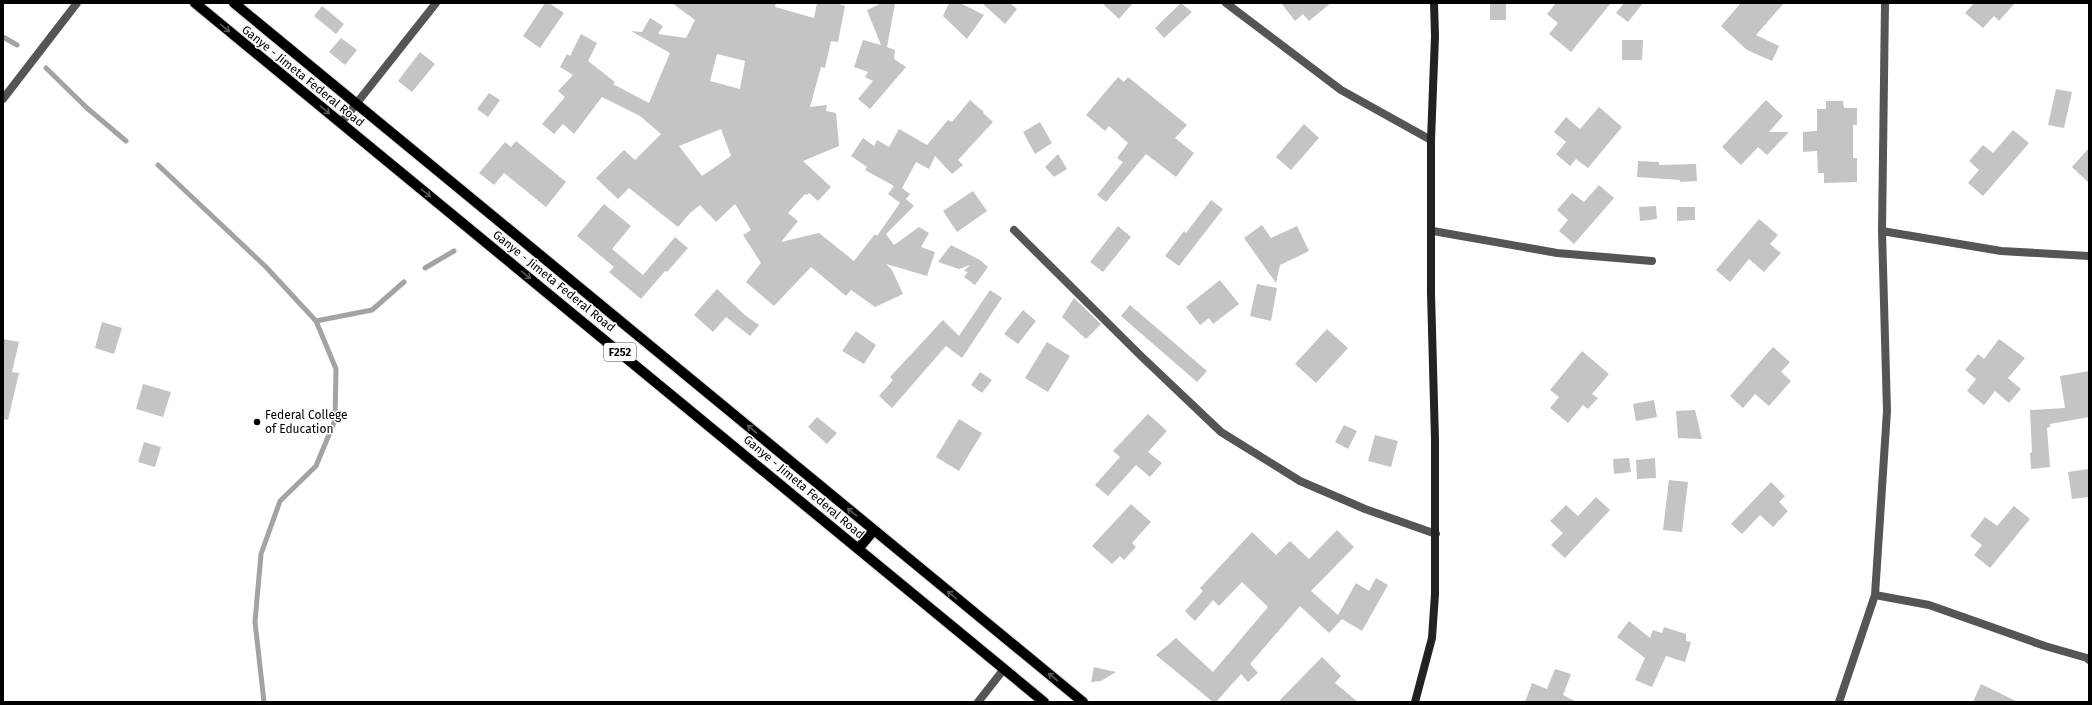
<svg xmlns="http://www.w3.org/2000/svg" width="2092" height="705" font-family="'Fira Sans',sans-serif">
	<rect width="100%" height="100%" fill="#fff"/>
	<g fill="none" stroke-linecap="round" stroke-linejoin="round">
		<path stroke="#a3a3a3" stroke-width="5" d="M3 37 17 45
			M46 68 87 108 126 141
			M158 165 266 267 316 321 336 369 335 420 316 466 280 501 261 554 255 622 264 702
			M425 268 454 251
			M316 321 372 310 404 282"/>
	</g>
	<path fill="#c4c4c4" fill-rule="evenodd" d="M545 3H549L564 13 540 48 523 36Z
		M672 3H776L775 7 814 18 817 3H836L845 6 838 42 831 41 825 68 821 67 810 107 827 105 826 111 836 113 839 146 803 161 831 187 818 201 809 193 807 195 805 194 788 213 798 221 781 242 819 233 854 261 875 234 877 236 900 203 888 194 894 186 865 170 867 167 851 156 863 138 874 146 877 140 889 147 899 129 927 145 948 120 952 122 970 100 984 112 983 113 993 122 958 160 963 165 952 174 935 156 929 169 916 162 902 188 910 194 906 199 914 206 886 234 894 245 919 227 929 233 921 247 935 252 927 276 886 264 892 270 903 294 875 307 851 290 846 296 811 267 774 306 746 282 761 263 743 235 751 230 735 204 716 222 700 205 690 213 678 227 629 188 618 199 596 178 624 150 635 160 661 134 640 116 602 97 574 134 563 124 554 134 542 124 565 97 558 91 573 75 560 67 567 54 570 56 581 34 597 43 588 61 615 82 613 84 649 103 670 53 631 31 642 32 650 18 663 26 658 34 686 38 695 20ZM717 54 745 61 740 89 710 81ZM721 129 731 156 702 176 679 146Z
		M882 3H895L887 47 895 50 894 59 906 67 870 109 858 99 873 81 865 77 868 72 854 67 863 40 881 45 867 10Z
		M949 3H960L984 15 967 39 943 16Z
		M982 3H1010L1017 9 1005 24Z
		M1102 3H1133L1119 19Z
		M1181 3 1192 12 1164 38 1155 28Z
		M1281 3H1331L1309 21 1303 14 1295 21Z
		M1490 3H1506V20H1490Z
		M1556 3H1611L1571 52 1549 34 1558 23 1547 14Z
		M1624 3H1643L1628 22 1616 13Z
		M1741 3H1784L1756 35 1779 46 1772 61 1747 50 1721 26Z
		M1974 3H2015L1999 21 1994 16 1983 28 1965 13Z
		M322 6 344 24 336 34 314 16Z
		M341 38 357 50 345 65 329 52Z
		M1622 40H1643L1642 60H1622Z
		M420 52 435 64 412 92 398 81Z
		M1118 77 1124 82 1128 77 1187 125 1175 138 1194 153 1176 177 1146 154 1106 202 1097 195 1123 162 1117 158 1128 143 1109 126 1105 131 1086 115Z
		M2056 89 2072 92 2064 128 2048 125Z
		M489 93 500 100 488 117 477 109Z
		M1766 100 1783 116 1769 132H1789L1767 155 1758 147 1741 165 1722 147Z
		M1826 101H1843L1844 108H1857V125H1853V158H1857V182L1824 183V173H1818L1817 151 1803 152V132L1817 131V109H1826Z
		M1599 107 1622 127 1588 168 1576 159 1570 166 1556 154 1566 142 1554 132 1566 117 1580 129Z
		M1040 122 1052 143 1035 154 1023 132Z
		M1304 124 1319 138 1291 170 1276 157Z
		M2013 130 2029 143 1983 196 1968 183 1979 170 1969 161 1983 145 1993 153Z
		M516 141 566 182 546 207 504 173 494 185 479 173 505 142 511 147Z
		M2089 148V183L2072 167Z
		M1058 154 1067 169 1054 177 1045 167Z
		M1638 161 1659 162V165L1696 164 1697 181 1680 182V180L1637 177Z
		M1599 185 1614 198 1574 244 1559 231 1568 220 1557 210 1572 193 1584 202Z
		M973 191 987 211 957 232 943 211Z
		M1211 200 1223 209 1179 266 1165 256 1184 231 1186 233Z
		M604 204 631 226 612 249 643 275 675 237 688 248 667 272 665 271 641 299 609 272 614 267 577 236Z
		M1656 206 1657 219 1640 221 1639 207Z
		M1677 207H1695V220L1677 221Z
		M1759 219 1778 235 1770 244 1781 253 1764 272 1749 259 1730 282 1716 270Z
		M1262 225 1271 238 1297 226 1309 251 1280 265 1276 283 1244 238Z
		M1118 226 1131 237 1103 272 1090 262Z
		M951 245 980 260 988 267 975 285 964 277 968 272 964 271 970 265 959 269 938 262Z
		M1220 280 1239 304 1213 324 1209 318 1200 325 1186 307Z
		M1257 284 1277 288 1271 321 1250 316Z
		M717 289 746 316 759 325 750 336 726 317 713 332 694 315Z
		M990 290 1002 298 962 358 946 346 892 408 879 396 893 380 890 377 943 320 959 336Z
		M1074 298 1101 324 1086 339 1062 317Z
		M1130 305 1207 371 1197 382 1121 316Z
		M1023 310 1036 321 1018 344 1004 334Z
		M102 322 122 328 114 354 95 348Z
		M1327 329 1348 348 1316 383 1295 364Z
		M856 331 876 345 864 364 842 351Z
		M3 339 19 342 12 372 19 373 8 420 3 419Z
		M1999 339 2025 358 2008 378 2021 389 2009 403 1995 391 1984 405 1967 391 1976 379 1965 370 1978 354 1984 359Z
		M1047 342 1070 356 1048 392 1025 378Z
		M1773 347 1790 362 1781 372 1791 381 1769 406 1755 394 1743 408 1730 396Z
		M1582 351 1609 374 1592 394 1598 398 1588 409 1583 405 1568 423 1550 408 1559 397 1550 390Z
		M2089 371V417L2050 424V427L2047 428 2050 467 2031 469 2030 453 2032 452 2030 410 2065 408 2060 376Z
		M980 372 992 380 982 393 971 385Z
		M143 384 171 392 163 417 136 409Z
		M1654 400 1657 417 1636 421 1633 404Z
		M1695 410 1702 439 1678 438 1676 411Z
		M1148 414 1167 431 1148 452 1162 463 1150 477 1136 465 1108 496 1095 485 1120 457 1113 451Z
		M817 417 837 433 827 444 808 427Z
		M959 419 982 433 959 471 936 457Z
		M1344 425 1357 431 1348 449 1335 442Z
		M1375 435 1398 441 1391 467 1368 461Z
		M144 442 161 447 155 467 138 462Z
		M1629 458 1631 472 1614 474 1613 459Z
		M1655 458 1656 478 1637 479 1636 460Z
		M2088 469 2089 497 2072 499 2068 472Z
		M1669 480 1688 482 1682 532 1663 530Z
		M1771 482 1785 496 1779 502 1788 511 1773 527 1760 515 1742 534 1731 524Z
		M1596 497 1610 510 1565 558 1551 545 1563 533 1550 521 1566 505 1578 516Z
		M1131 504 1151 522 1132 543 1136 547 1124 560 1120 556 1112 564 1092 546Z
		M2014 506 2030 519 1990 568 1974 555 1982 545 1970 536 1985 517 1997 526Z
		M1337 530 1354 547 1311 591 1338 615 1356 583 1369 591 1376 578 1388 585 1362 631 1342 619 1329 633 1300 606 1250 664 1258 673 1248 682 1241 674 1216 702H1213L1156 655 1176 638 1213 672 1268 607 1242 582 1219 606 1213 600 1195 621 1185 611 1203 591 1200 588 1252 532 1276 555 1290 541 1309 559Z
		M1629 621 1650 638 1653 630 1662 633 1664 627 1686 634V641L1691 642 1685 662 1666 656 1652 687 1635 680 1645 658 1617 637Z
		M1322 657 1341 676 1335 683 1358 702H1278Z
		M1094 667 1116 672 1101 681 1091 682Z
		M1555 669 1571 674 1563 695 1577 702H1525L1532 683 1547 689Z
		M1981 684 2018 702H1973Z"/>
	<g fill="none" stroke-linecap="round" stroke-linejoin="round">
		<defs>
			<path id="primary" d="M195 3 1044 702
				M234 3 1083 702
				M858 549 874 530"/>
		</defs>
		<use href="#primary" stroke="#dbdbdb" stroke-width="12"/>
		<path stroke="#555" stroke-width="8" d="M1226 3 1341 90 1431 140
			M3 99 77 3
			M341 123 436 3
			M1014 230 1141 356 1221 432 1300 481 1365 509 1436 534
			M1433 231 1557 253 1652 261
			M1882 231 2001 251 2089 256
			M1875 595 1929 605 2045 646 2087 658 2089 660
			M978 702 1004 669
			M1839 702 1875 595 1887 411 1882 231 1885 3"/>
		<path stroke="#222" stroke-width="8" d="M1415 702 1432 638 1435 594V440L1431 293V140L1435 36 1434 3"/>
		<use href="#primary" stroke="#000" stroke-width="10"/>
	</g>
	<defs><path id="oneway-shaft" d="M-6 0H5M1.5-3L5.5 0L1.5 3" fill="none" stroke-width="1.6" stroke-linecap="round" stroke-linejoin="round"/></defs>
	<g stroke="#595959">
		<use href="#oneway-shaft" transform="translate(225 28) rotate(39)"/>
		<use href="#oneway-shaft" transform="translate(325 110) rotate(39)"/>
		<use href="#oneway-shaft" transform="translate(426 193) rotate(39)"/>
		<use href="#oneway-shaft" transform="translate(526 275) rotate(39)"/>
		<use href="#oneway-shaft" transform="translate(752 429) rotate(-140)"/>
		<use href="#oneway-shaft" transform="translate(852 512) rotate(-141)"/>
		<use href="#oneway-shaft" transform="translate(952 595) rotate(-141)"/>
		<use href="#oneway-shaft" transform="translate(1053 677) rotate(-141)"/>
	</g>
	<circle fill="#000" stroke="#fff" stroke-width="1.5" cx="257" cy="422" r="4"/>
	<g text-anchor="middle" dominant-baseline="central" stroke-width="3" stroke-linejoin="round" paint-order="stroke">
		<rect fill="#fff" stroke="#4c4c4c" stroke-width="1" x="604" y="343" width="32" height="18" rx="3"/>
		<g font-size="11" font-weight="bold" fill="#000">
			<text x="620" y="352">F252</text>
		</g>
		<g font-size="12" fill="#000" stroke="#fff">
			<text transform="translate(303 76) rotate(39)">Ganye - Jimeta Federal Road</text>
			<text transform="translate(554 281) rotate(39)">Ganye - Jimeta Federal Road</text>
			<text transform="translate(804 487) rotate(40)">Ganye - Jimeta Federal Road</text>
		</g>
		<g font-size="12" fill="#000" stroke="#fff" text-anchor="start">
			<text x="265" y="415">Federal College<tspan x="265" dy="14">of Education</tspan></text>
		</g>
	</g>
	<rect width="2092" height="705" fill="none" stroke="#000000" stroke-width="8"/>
</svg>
